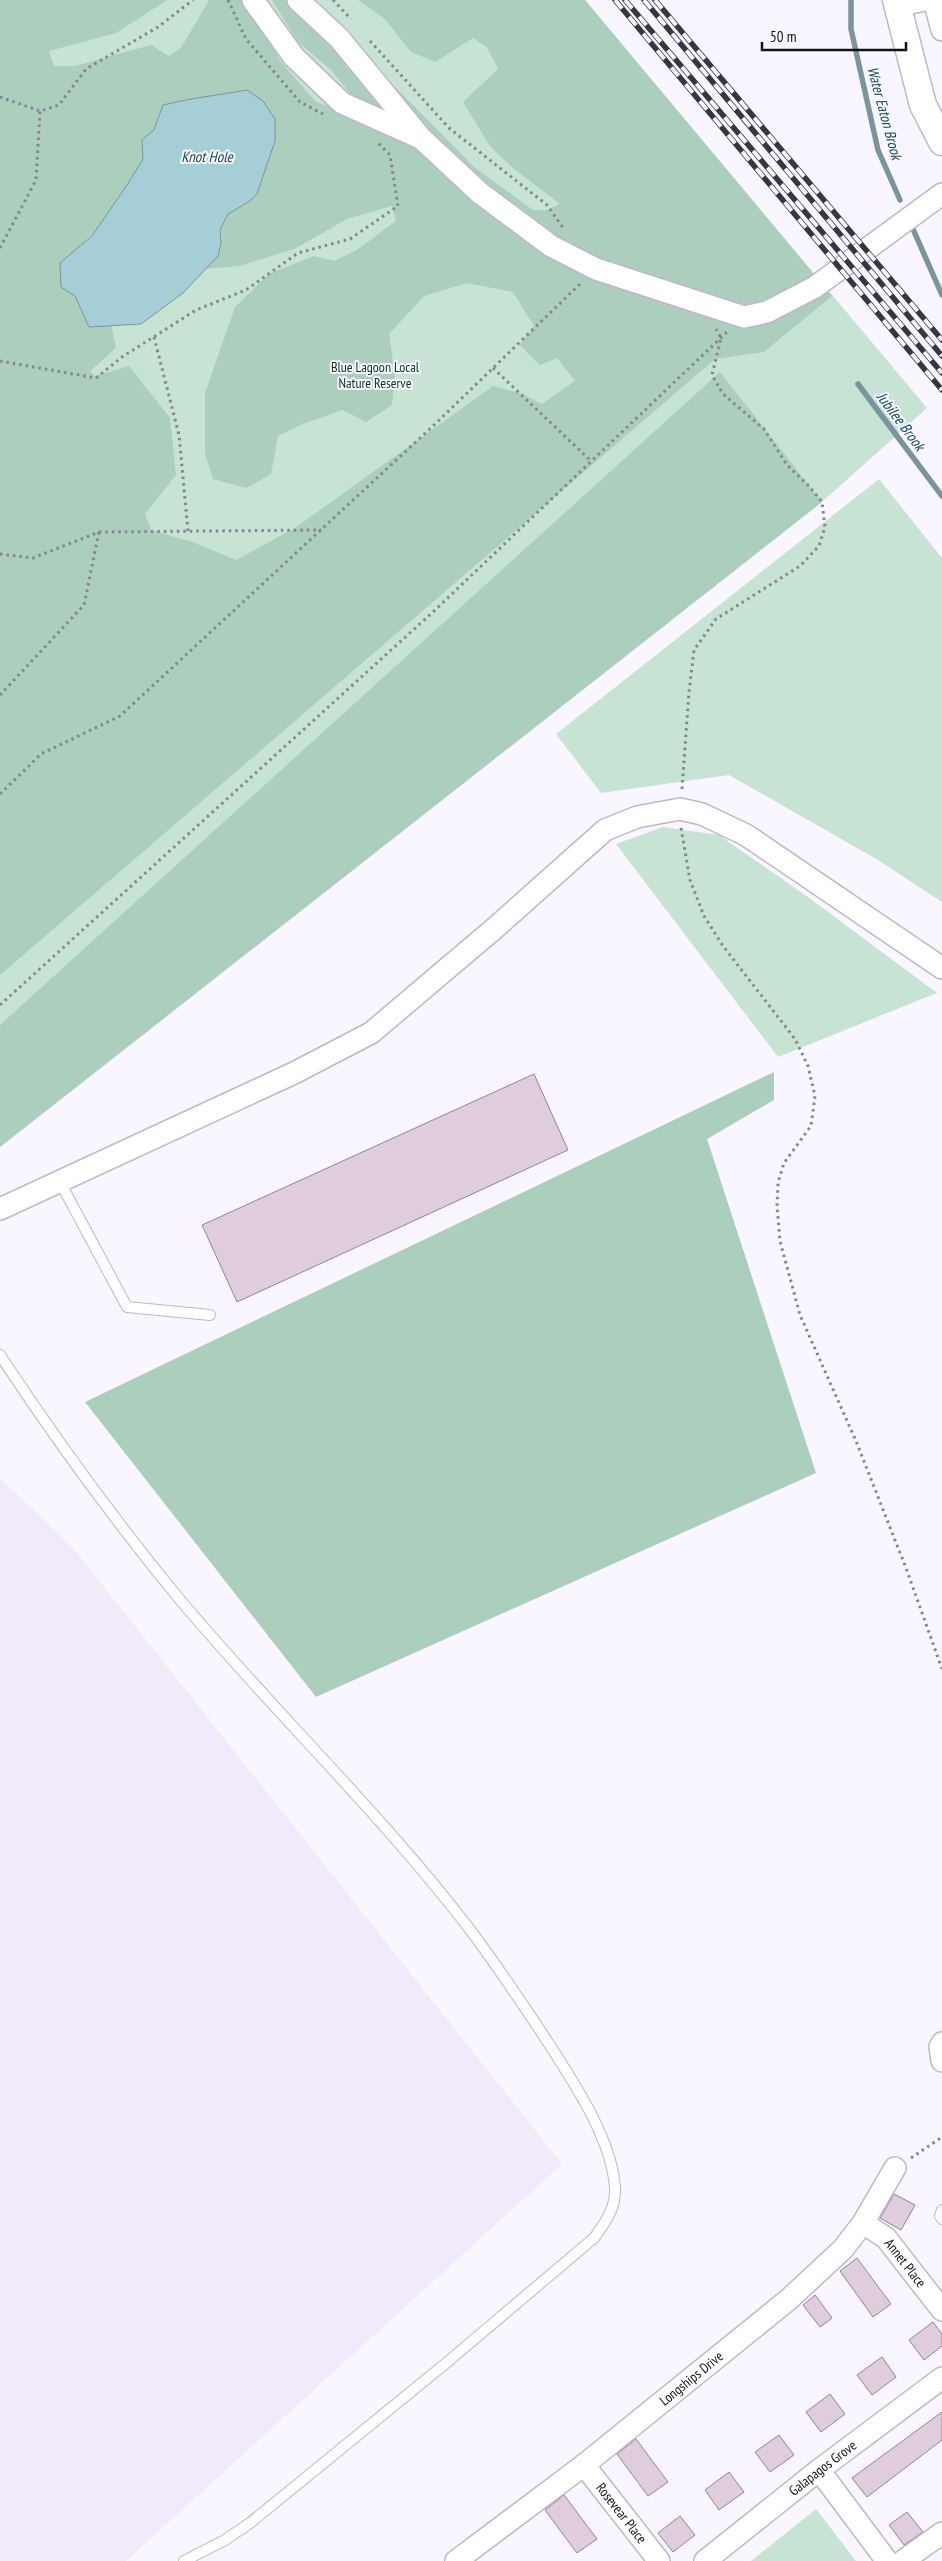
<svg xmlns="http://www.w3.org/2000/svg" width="942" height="2561" font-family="'PT Sans Narrow',sans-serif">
	<rect width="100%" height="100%" fill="#f9f6ff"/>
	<path fill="#f0eafb" d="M0 1478 73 1548 562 2164 126 2561H0Z"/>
	<path fill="#c6e3d4" d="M0 0H585L927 408 822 502 0 1147Z
		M879 479 942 558V902L878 860 729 775 601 793 556 734Z
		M663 827 719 835 812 900 937 993 778 1057 616 844Z
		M816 2509 856 2561H751Z"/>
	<path fill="#accebc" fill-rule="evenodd" d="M0 0H167L116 33 49 51 54 66H75L151 45 169 56 181 48 209 0H246L281 62 316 102 336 109 356 100 330 69 298 42 272 0H311C323 29 343 75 374 88L390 82 474 167 533 210H547L560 204 514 169 490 146 463 102 498 69 487 47 473 38 435 62 411 52 384 18 358 0H585L832 296 764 352 715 359 0 975ZM247 90 265 168 257 194 250 201 228 214 220 230 221 243 218 255 205 269 239 266 294 249 347 219 392 206 396 221 357 250 334 261 314 256 269 274 235 307 205 393V454L213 479 246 488 271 474 278 436 305 423 343 410 366 422 392 405 395 376 389 334 424 296 467 283 513 292 534 326 520 345 540 365 557 358 575 381 542 404 520 393 493 386 295 528 236 560 192 542 151 530 145 514 176 475 170 418 129 366 95 376 90 371 116 348 111 324 89 327 60 263 92 236 127 185 143 159 142 140 154 130 163 105C191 98 219 95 247 90Z
		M720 372 822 502 0 1147V1025Z
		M774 1072V1100L707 1139 816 1473 316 1697 85 1402Z"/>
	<path fill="#a6ced6" stroke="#7a959d" d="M247 90 263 101 275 119V141L257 194 250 201 228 214 220 230 221 243 218 256 183 293 141 324 89 327 75 296 61 287 60 263 92 236 127 185 143 159 142 140 154 130 163 105C191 98 219 95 247 90Z"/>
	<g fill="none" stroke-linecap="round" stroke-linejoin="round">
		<path stroke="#7a959d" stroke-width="5.5" d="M851 0V29L878 150 900 200
			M913 229 942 295
			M858 384 942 496"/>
	</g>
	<path fill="#dfcddb" stroke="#948390" d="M534 1074 568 1150 237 1302 202 1225Z
		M894 2194 915 2205 901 2230 880 2218Z
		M857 2258 891 2304 873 2317 840 2271Z
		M815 2295 832 2318 820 2327 803 2305Z
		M933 2322 942 2334V2346L924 2360 909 2340Z
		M882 2357 896 2377 872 2395 857 2375Z
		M830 2394 845 2414 821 2432 806 2412Z
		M942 2412V2440L867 2497 852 2478Z
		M779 2435 794 2455 770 2472 755 2452Z
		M636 2439 668 2482 648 2496 617 2454Z
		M729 2472 744 2492 719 2510 705 2490Z
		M564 2495 597 2539 577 2553 545 2510Z
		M907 2512 923 2532 904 2545 889 2525Z
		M680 2516 695 2535 673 2552 658 2533Z"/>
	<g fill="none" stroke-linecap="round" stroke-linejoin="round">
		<defs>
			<path id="service" d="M60 1182 127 1307 210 1315
				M0 1355C54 1437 113 1518 176 1595 271 1709 380 1812 471 1931 498 1967 524 2006 549 2044 575 2084 612 2140 615 2188 616 2208 605 2223 594 2238L445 2364 250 2523 225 2540 184 2561
				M942 2210 940 2216 942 2219"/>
			<g id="minor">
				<path d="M253 0 294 57 342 103 418 137"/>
				<path d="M298 0 339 38 421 138 480 193 551 246 596 269 744 317 767 312 815 287 942 194"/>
				<path d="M934 0 942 30"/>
				<path d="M897 6 924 0"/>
				<path d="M0 1209 294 1073 371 1033 495 928 605 830 637 817 680 809 702 814 746 835 942 968"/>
				<path d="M942 2043 940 2047 942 2061"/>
				<path id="s1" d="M863 2223 886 2238 942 2310"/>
				<path id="s2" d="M584 2465 659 2561"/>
				<path d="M819 2470 887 2561"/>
				<path id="s3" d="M456 2561 584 2465 788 2300 843 2249 863 2223 895 2168"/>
				<path id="s4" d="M705 2561 819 2470 942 2378"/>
				<path d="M903 2561 942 2533"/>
			</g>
			<path id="tertiary" d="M896 0 923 105 942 142"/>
		</defs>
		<use href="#service" stroke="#bdb7ca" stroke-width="12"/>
		<use href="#minor" stroke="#bdb7ca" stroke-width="24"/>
		<use href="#tertiary" stroke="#bdb7ca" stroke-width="29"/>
		<path stroke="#87848c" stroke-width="3" stroke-dasharray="2.5 4" stroke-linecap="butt" d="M228 0 246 39 300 102 323 114
			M333 0 351 19
			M370 41 449 128 547 205 564 229
			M0 97 40 111 59 105 86 69 158 27 193 0
			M0 248 36 180 40 111
			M154 337 179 435 188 531
			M0 361 96 378 122 357 196 310 246 290 298 253 350 239 398 206 390 155 376 141
			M493 368 591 461
			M0 554 33 558 99 532 321 530
			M0 695 84 605 99 532
			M682 789 689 692 694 650 716 619 800 566 819 546 825 527 822 502 809 486 787 465 764 429 723 394 712 375 721 338 716 329
			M0 794 41 754 120 716 433 426 581 283
			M681 828 690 880 704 916 723 946 795 1039 808 1066 815 1096 811 1126 784 1163 778 1183 777 1206 780 1241 800 1315 856 1441 906 1568 942 1669
			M0 1005 433 612 728 331
			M911 2158 942 2137"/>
		<use href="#service" stroke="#fff" stroke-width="10"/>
		<use href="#minor" stroke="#fff" stroke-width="21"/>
		<use href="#tertiary" stroke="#fff" stroke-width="26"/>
		<defs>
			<path id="rail" d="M615 0 942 390
				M625 0 942 373
				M644 0 942 356
				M655 0 942 340"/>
		</defs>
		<use href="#rail" stroke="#39363e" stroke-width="5.5"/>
		<use href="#rail" stroke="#f9f6ff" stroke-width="4" stroke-dasharray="11" stroke-linecap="butt"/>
	</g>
	<g text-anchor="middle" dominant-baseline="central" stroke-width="4" stroke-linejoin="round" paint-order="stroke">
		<g font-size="14" fill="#083726" stroke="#f9f6ff">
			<text x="375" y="367">Blue Lagoon Local<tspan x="375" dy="16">Nature Reserve</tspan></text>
		</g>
		<g font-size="14" fill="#131017" stroke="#f9f6ff">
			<text stroke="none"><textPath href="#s1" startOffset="59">Annet Place</textPath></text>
			<text stroke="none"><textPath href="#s3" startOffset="298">Longships Drive</textPath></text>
			<text stroke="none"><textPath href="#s4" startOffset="150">Galapagos Grove</textPath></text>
			<text stroke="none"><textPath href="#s2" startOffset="61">Rosevear Place</textPath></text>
		</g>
		<g font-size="15" font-style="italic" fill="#134c56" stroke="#f9f6ff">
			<text transform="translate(885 113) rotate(75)">Water Eaton Brook</text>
			<text x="207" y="156">Knot Hole</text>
			<text transform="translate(901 421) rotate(53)">Jubilee Brook</text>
		</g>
	</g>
	<path d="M762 42v8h144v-8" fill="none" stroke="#131017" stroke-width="2.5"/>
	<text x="770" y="42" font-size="15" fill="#131017" stroke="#f9f6ff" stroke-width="4" paint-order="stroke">50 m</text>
</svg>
